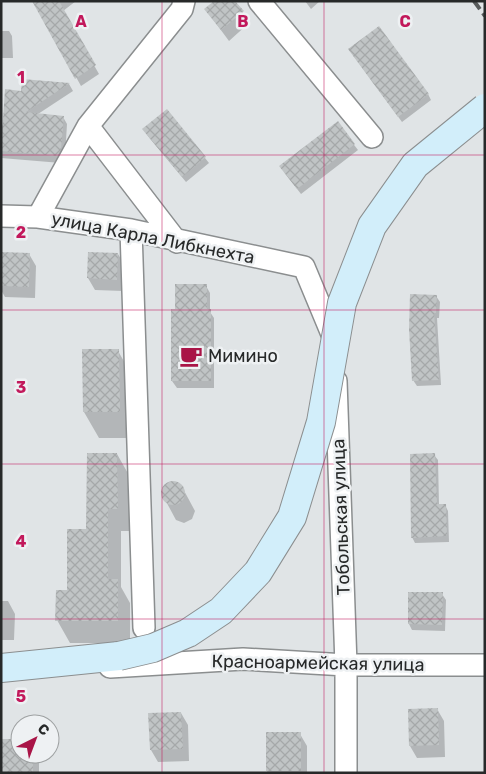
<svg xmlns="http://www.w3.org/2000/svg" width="486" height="774" font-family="Rubik,sans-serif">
	<defs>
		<pattern id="building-cross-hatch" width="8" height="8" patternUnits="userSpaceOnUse" patternTransform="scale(1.25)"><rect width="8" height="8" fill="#c0c4c5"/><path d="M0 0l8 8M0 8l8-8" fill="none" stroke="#a5a8a9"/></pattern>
	</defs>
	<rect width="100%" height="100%" fill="#e0e4e6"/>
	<path fill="#0003" d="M34 1H76L63 11 99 74 81 86Z
		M305 1H320L311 9Z
		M206 10 242 11 249 23 229 41Z
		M1 31H9L12 36 13 58H1Z
		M353 55 428 94 431 100 402 122Z
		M23 80 69 84 73 91 38 114 63 117 67 124 65 157 61 163 1 158V128L22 92Z
		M337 123 358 150 301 194 284 172Z
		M147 135 205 158 209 163 186 182Z
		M1 253 29 254 36 266 35 298 5 297 1 290Z
		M118 254 125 266 123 291 95 290 88 278Z
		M206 286 210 293V312L214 318V388H177L172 381 176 311Z
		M436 296 440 302 439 318H437L441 385 417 386 413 380Z
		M118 351 133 377 134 438H99L84 412Z
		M117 454 130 477V531H121V587L130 603V643H70L57 620Z
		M434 455 438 460 439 505H445L448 511 449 542 415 543 412 537Z
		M173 482 181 485 195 511 192 519 184 523 176 520 162 494 165 486Z
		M442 594 446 600 445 631 412 630 409 624Z
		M1 601H8L15 614 14 640H1Z
		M437 709 444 721 445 757 417 758 410 746Z
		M181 713 188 725 189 761 158 762 151 750 150 714Z
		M300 734 307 746V773H268L267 771Z
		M20 740V754H39V773H1Z"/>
	<path fill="url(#building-cross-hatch)" d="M32 1H59L96 65 75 79Z
		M214 1H235L244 11 221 30 204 9Z
		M379 26 429 94 398 117 348 49Z
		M22 79 70 83 26 112 64 116 61 149 57 156 1 151 5 89 21 91Z
		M167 109 206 157 182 177 142 129Z
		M338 121 355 144 297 189 279 166Z
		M1 252 30 253 29 287 1 286Z
		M88 252 118 253 117 280 87 278Z
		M175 284H207V309H211V381H171V309H175Z
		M410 294 437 295 436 313H434L439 380 412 381 409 329Z
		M82 349H119L120 412H83Z
		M87 453H117L118 509H108V579H118V621H55L56 590H67V529H86Z
		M435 453 437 504H446L447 536 411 538 410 454Z
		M161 493a12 12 0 1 1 24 0a12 12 0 1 1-24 0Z
		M408 592H443L442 625 408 624Z
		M438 708 439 745 409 746 408 709Z
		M181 712 183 749 150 750 148 713Z
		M266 732H301V771H266Z
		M1 739H20V754H33V773H1Z"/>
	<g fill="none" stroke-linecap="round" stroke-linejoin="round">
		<defs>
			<path id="street" d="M259 1 372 137
				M88 126 177 242
				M1 216 38 217 131 230 304 267 334 339 335 346
				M38 217 88 126 182 9 184 1
				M131 230 144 628
				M336 381 346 665V773
				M110 667 243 659 346 665H485"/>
			<path id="secondary" d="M1 668 119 656"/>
		</defs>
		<use href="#street" stroke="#8b8e8f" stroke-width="24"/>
		<use href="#secondary" stroke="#8b8e8f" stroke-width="30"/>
		<use href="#street" stroke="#fff" stroke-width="21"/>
		<use href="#secondary" stroke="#d2eefa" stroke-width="28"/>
		<path stroke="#595c5c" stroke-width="4" stroke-dasharray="10 5" stroke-linecap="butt" d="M474 1 485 16"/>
		<defs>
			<path id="secondary-bridge" d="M119 656 153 648 188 633 221 611 258 572 292 517 321 422 342 303 372 226 415 165 485 108"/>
		</defs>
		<use href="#secondary-bridge" stroke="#8b8e8f" stroke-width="30" stroke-linecap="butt"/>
		<use href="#secondary-bridge" stroke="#d2eefa" stroke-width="28"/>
	</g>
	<path fill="none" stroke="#c2185b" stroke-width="1" stroke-opacity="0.55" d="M162 1V773M324 1V773M1 155H485M1 310H485M1 464H485M1 619H485"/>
	<defs>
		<symbol id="cafe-bare" viewBox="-9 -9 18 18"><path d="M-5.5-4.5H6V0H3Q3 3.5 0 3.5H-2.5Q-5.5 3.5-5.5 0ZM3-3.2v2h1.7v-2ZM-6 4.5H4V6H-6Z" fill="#a91447" stroke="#eef1f3" stroke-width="2.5" paint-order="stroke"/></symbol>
	</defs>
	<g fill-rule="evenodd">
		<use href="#cafe-bare" x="175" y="340" width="32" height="32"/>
	</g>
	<g text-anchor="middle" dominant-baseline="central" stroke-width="5" stroke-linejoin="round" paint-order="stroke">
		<g font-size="18" fill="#272929" stroke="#eef1f3">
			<text transform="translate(153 238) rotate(11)">улица Карла Либкнехта</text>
			<text transform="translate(341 517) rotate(-92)">Тобольская улица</text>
			<text transform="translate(318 663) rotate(1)">Красноармейская улица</text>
		</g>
		<g font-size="18" fill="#272929" stroke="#eef1f3" text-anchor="start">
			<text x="208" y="356">Мимино</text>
		</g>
	</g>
	<g font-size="16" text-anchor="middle" font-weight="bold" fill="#c2185b" stroke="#eef1f3" stroke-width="5" stroke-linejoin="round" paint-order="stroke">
		<text x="81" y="27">A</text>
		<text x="243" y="27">B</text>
		<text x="405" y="27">C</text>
		<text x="21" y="83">1</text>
		<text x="21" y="238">2</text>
		<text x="21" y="393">3</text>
		<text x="21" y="547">4</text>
		<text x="21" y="702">5</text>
	</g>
	<rect width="486" height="774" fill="none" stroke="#272929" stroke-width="5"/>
	<g transform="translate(35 739) rotate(42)"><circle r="24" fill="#eef1f3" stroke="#9ea1a2"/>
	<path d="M0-4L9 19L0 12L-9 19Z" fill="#a91447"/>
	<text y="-8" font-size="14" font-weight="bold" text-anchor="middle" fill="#272929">С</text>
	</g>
</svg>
